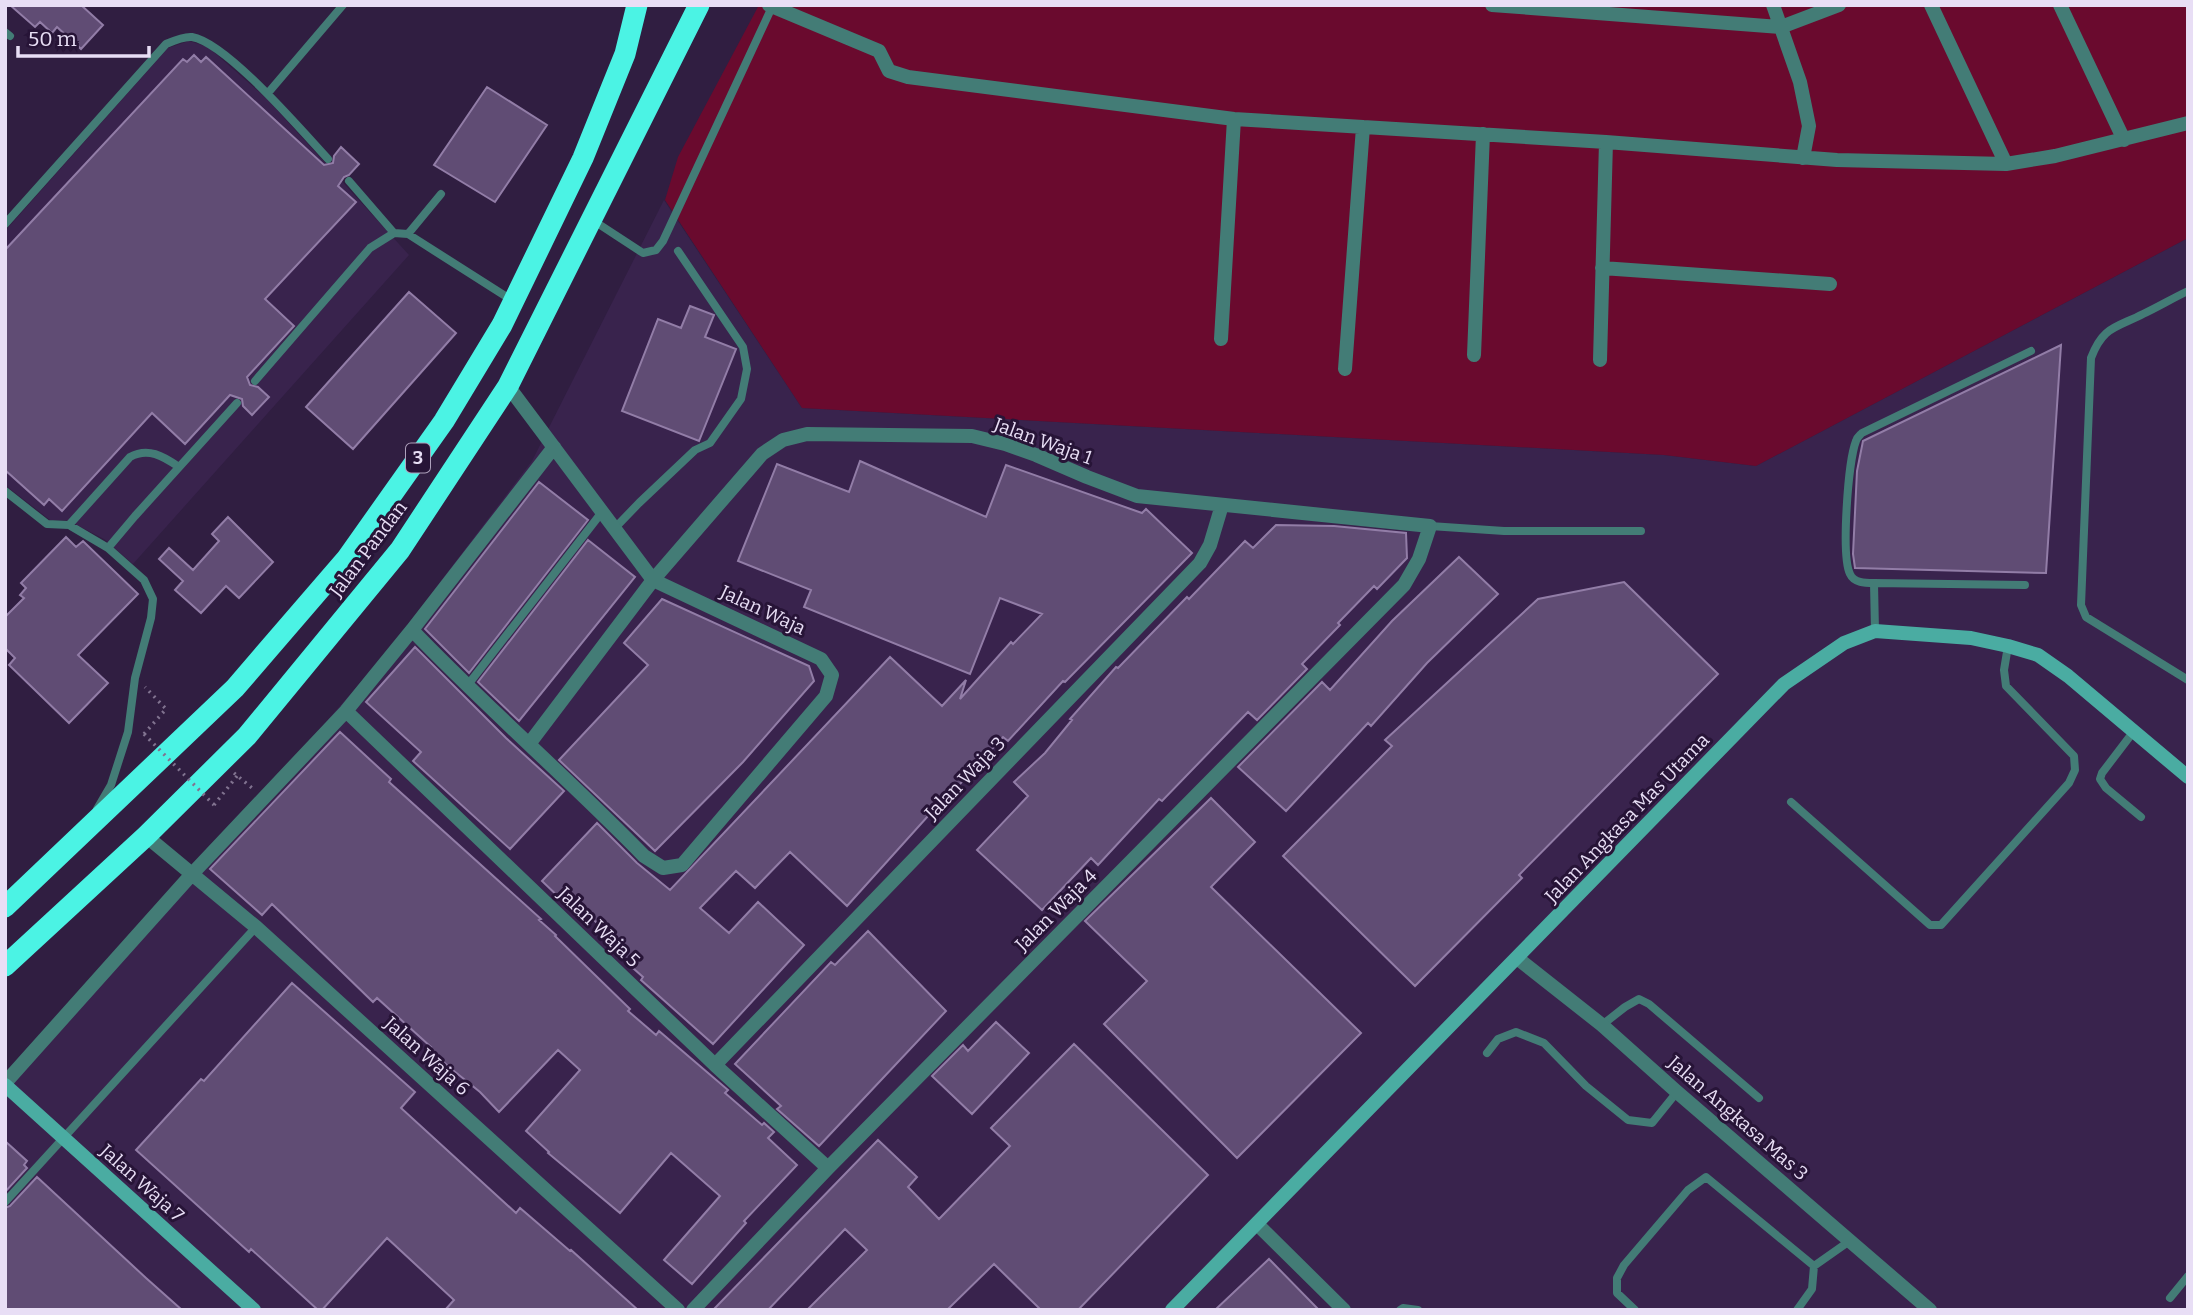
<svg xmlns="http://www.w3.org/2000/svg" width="2193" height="1315" font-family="Bitter,serif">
	<rect width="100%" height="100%" fill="#301e41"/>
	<path fill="#39234d" d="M189 41 208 47 266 98 409 255 133 564 104 539 67 520H50L5 485V231L168 48Z
		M664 200 802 408 1664 455 1756 466 2188 238V1310H5V1087L383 657 532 461Z"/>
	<path fill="#6a0a2e" d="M759 5H2188V238L1756 466 1664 455 802 408 665 200 678 157Z"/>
	<path fill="#604c74" stroke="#927da7" stroke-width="2" d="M10 5H81L103 25 81 49 57 27 52 33 40 22 35 27Z
		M194 55 201 62 206 57 324 165 333 163 334 156 341 147 359 164 349 175 344 177 338 186 356 202 265 299 294 326 247 377 250 385 258 387 269 397 252 415 243 406 242 399 230 395 185 444 152 413 62 511 49 499 44 505 5 470V250L183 59 187 62Z
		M487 87 547 125 495 202 434 165Z
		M409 292 456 333 353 449 306 407Z
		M690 306 714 315 705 337 736 349 699 441 622 411 658 319 681 328Z
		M2061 345 2046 573 1855 568 1853 554 1857 471 1863 441Z
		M860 461 986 517 1006 465 1142 513 1146 509 1192 553 1065 682 1063 681 1008 741 1003 737 938 808 937 806 847 906 790 852 755 888 736 871 700 908 729 933 758 902 804 945 713 1044 641 980 643 977 617 954 624 946 569 899 565 903 542 881 597 823 637 863 670 890 890 657 942 706 966 680 960 699 1011 642 1013 644 1042 614 1000 598 970 674 804 607 811 590 738 561 777 464 849 492Z
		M539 482 588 520 469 673 425 629Z
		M228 517 273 562 239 598 226 586 201 613 175 590 183 581 159 559 169 548 193 570 219 541 212 534Z
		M1276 525 1334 526 1406 533 1407 558 1377 589 1374 586 1338 623 1340 625 1302 664 1307 669 1257 720 1248 712 1162 801 1159 799 1098 865 1091 858 1042 910 977 850 1028 796 1014 782 1045 753 1072 720 1070 719 1116 667 1118 668 1187 597 1189 599 1245 541 1253 548Z
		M66 537 76 547 83 541 138 594 78 655 108 683 69 723 9 665 15 658 5 648V617L24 598 20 595 26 588 21 583Z
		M588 540 635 577 519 721 478 682Z
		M1459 557 1498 594 1427 663 1371 726 1368 723 1286 811 1238 767 1322 682 1330 690 1392 621Z
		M1624 582 1718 674 1519 875 1522 878 1415 986 1283 856 1392 746 1385 740 1538 599Z
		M662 599 809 666 814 681 743 762 655 851 559 760 648 665 624 643Z
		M415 647 506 738 564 791 510 849 413 761 421 752 366 702Z
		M340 732 391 779 389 782 541 919 539 920 556 935 555 936 630 1009 628 1011 656 1035 659 1031 728 1090 725 1093 762 1125 764 1123 774 1132 768 1138 797 1165 744 1221 746 1223 692 1284 664 1260 720 1196 671 1153 620 1213 548 1153 549 1152 526 1131 580 1070 558 1050 499 1112 480 1092 449 1067 429 1049 431 1047 377 998 373 1002 272 904 262 915 210 869Z
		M1211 798 1255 842 1211 887 1361 1033 1237 1158 1104 1024 1147 981 1085 921Z
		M868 931 946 1011 819 1146 777 1109 781 1106 735 1064 831 962 835 965Z
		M292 983 415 1092 401 1108 516 1213 520 1208 570 1251 571 1250 638 1310H445L454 1300 387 1238 322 1310H318L251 1249 249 1252 136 1150 201 1079 204 1081Z
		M996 1022 1029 1053 972 1114 932 1076 963 1045 968 1051Z
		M1074 1044 1208 1175 1078 1310H1041L994 1264 947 1310H807L867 1250 845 1229 768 1310H713L878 1140 917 1177 908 1187 939 1219 1010 1146 991 1128Z
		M5 1141 27 1161 24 1165 27 1168 5 1192Z
		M37 1177 146 1278 182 1310H5V1208L10 1206Z
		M1269 1259 1319 1310H1215Z"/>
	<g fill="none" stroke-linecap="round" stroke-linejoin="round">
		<path stroke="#817390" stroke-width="3.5" stroke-dasharray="2 5" stroke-linecap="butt" d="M144 734 166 709 145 687
			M234 773 252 788
			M214 805 237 776"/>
		<path stroke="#437c76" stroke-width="8" d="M5 32 10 36
			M268 93 343 5
			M349 181 394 233
			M594 221 643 253 656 250 663 241 772 7
			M5 224 166 44C173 41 184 36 192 37 227 43 302 131 328 159
			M408 234 441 194
			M2188 291C2173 298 2158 307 2143 314 2116 328 2103 326 2091 358L2081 605 2086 617 2188 680
			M255 381 370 248 394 233 408 234 513 301
			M5 491 47 524 69 525 108 548
			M69 525 130 457C148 447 163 456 179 467
			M1430 526 1504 531H1641
			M613 530 639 503 695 450 710 443 741 399 747 369 743 347 678 251
			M1874 583 2025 585
			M1875 631 1874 583C1865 583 1854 583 1850 574 1841 556 1848 461 1856 441 1857 437 1859 436 1862 433L2031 351
			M467 686 602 512
			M2134 731 2102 773 2100 779 2106 788 2141 817
			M1791 802 1930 925H1941L2069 783 2075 770 2074 756 2006 686 2004 670 2008 646
			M97 809 111 785 128 732 135 678 151 618 153 599 144 580 108 548 135 516 237 403
			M1602 1025 1625 1007 1639 999 1649 1004 1759 1098
			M1487 1053 1498 1039 1516 1032 1544 1043 1586 1086 1628 1120 1652 1123 1677 1092
			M5 1202 256 927
			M2170 1298 2188 1276
			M1400 1310 1403 1308 1418 1310
			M1635 1310 1617 1293V1278L1624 1265 1688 1190 1706 1177 1814 1266 1851 1240
			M1797 1310 1812 1289 1814 1266"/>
		<path stroke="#437c76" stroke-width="14" d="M769 5 879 51 889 71 908 77 1234 119 1606 142 1837 160 2006 164 2055 156 2188 123
			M1492 5 1781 27 1839 5
			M1773 5 1800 82 1809 126 1803 158
			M1931 5 2006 164
			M2060 5 2124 140
			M1602 268 1830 284
			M1221 339 1234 119
			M1474 355 1483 134
			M1600 360 1606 142
			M1345 369 1363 127
			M412 630C487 708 569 779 644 856L663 868 682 865 826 696 832 675 821 659 653 580 508 386
			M346 711 715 1065 828 1168
			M529 744 653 580 762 454 783 440 807 434 972 436 1005 444 1036 455 1087 477 1137 496 1430 526 1419 559 1404 585 828 1168 693 1310
			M146 836 256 927 678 1310
			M1517 958 1602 1025 1677 1092 1930 1310
			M715 1065 1200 563 1210 545 1222 505
			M5 1083 192 874 346 711 412 630 554 447
			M1257 1224 1344 1310"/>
		<path stroke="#4aaca2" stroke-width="14" d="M5 1085 254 1310
			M1172 1310 1784 684 1844 643 1875 631 1971 638 2008 646 2038 655 2068 676 2188 777"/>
		<path stroke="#4bf3e4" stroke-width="21" d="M5 907 235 688 347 558 444 421 502 325 583 158 625 54 637 5
			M5 966 146 836 247 736 400 550 508 386 699 5"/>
		<path stroke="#817390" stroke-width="3.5" stroke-dasharray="2 5" stroke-linecap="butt" d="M144 734 214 805"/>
	</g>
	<g text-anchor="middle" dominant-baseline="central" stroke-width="6" stroke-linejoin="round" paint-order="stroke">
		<rect fill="#271437" stroke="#aea1bc" stroke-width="2" x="406" y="443.5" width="24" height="29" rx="5"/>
		<g font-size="18" font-weight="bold" fill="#e8def5">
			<text x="418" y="458">3</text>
		</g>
		<g font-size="19" fill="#e8def5" stroke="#271437">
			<text transform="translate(1043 441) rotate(20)">Jalan Waja 1</text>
			<text transform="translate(368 549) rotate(-53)">Jalan Pandan</text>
			<text transform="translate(763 610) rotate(25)">Jalan Waja</text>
			<text transform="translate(965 778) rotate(-46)">Jalan Waja 3</text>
			<text transform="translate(1627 818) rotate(-46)">Jalan Angkasa Mas Utama</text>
			<text transform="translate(1056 910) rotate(-45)">Jalan Waja 4</text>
			<text transform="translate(599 927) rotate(44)">Jalan Waja 5</text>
			<text transform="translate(427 1056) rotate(42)">Jalan Waja 6</text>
			<text transform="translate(1738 1118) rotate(41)">Jalan Angkasa Mas 3</text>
			<text transform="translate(142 1183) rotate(42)">Jalan Waja 7</text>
		</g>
	</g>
	<rect width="2193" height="1315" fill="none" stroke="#e8def5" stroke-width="14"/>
	<path d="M18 46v10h131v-10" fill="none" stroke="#e8def5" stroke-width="3.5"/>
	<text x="28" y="46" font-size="21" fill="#e8def5" stroke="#271437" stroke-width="5" paint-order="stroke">50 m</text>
</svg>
